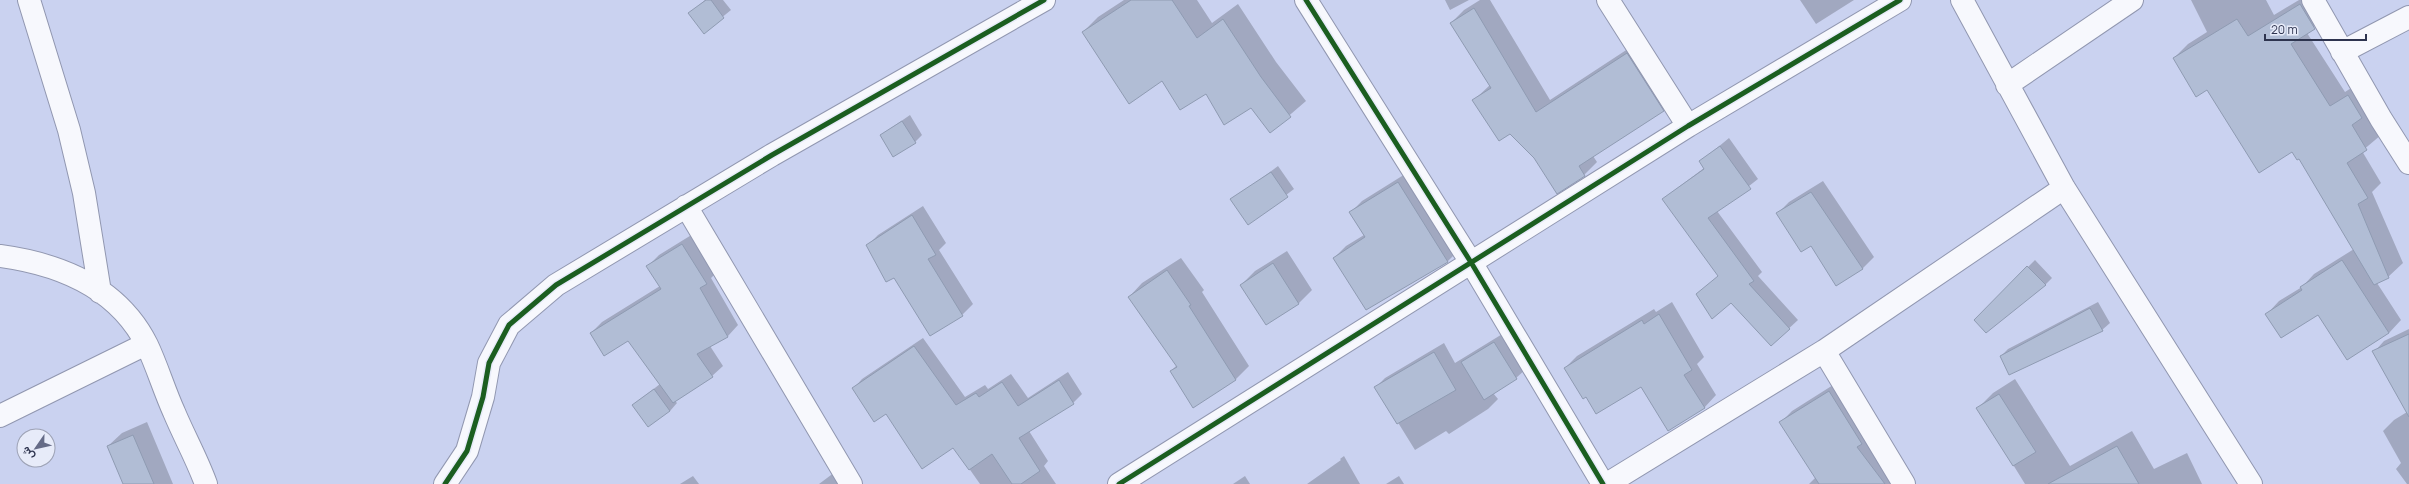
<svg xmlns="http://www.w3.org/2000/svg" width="2409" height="484" font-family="Manrope,Vazirmatn,sans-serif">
	<rect width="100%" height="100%" fill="#cad2f0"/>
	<path fill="#0003" d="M705 0H723L731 10 704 32 690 13Z
		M1124 0H1197L1212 23 1238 4 1276 62 1306 101 1270 132 1251 106 1163 80 1083 32 1098 17Z
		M1445 0H1469L1450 10Z
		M1480 0H1490L1550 100 1640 41 1676 97 1663 110 1593 156 1597 162 1584 175 1535 157 1474 100 1490 85 1451 23 1464 10Z
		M1800 0H1854L1816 24Z
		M2191 0H2266L2274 15 2299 0H2320L2328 14 2307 33 2345 92 2362 81 2381 135 2362 151 2381 183 2372 192 2403 263 2388 277 2377 283 2401 320 2389 333 2318 313 2267 314 2279 301 2302 287 2314 274 2354 249 2299 157 2208 88 2174 58 2188 44 2207 32Z
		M910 115 922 135 915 142 881 135Z
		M1729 138 1758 179 1717 211 1762 272 1758 276 1798 320 1771 345 1663 199 1704 168 1700 162Z
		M1278 166 1294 189 1248 224 1232 200Z
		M1410 171 1459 250 1447 262 1334 258 1346 246 1364 235 1350 213 1362 201Z
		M1823 181 1874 257 1863 268 1837 285 1811 244 1778 213 1789 202Z
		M923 206 946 243 939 250 973 304 962 315 894 276 867 246 878 235Z
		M693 234 717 272 711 278 738 325 728 336 710 346 723 366 712 376 675 401 677 403 670 411 633 405 660 384 628 340 591 333 602 322 660 286 648 266 659 255Z
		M1287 251 1312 290 1299 303 1266 324 1241 285 1255 271Z
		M1181 258 1204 290 1202 292 1249 366 1235 380 1171 371 1177 365 1129 297 1142 283Z
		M2035 260 2052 278 2045 285 1975 320Z
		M1672 302 1704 357 1697 364 1716 395 1704 408 1641 386 1586 396 1565 368 1577 356 1654 309 1656 312Z
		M2098 302 2110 323 2102 330 2001 356 2008 349Z
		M2409 329V484H2407L2396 469 2401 463 2383 431 2394 420 2407 412 2374 352 2384 341Z
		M1504 333 1526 369 1516 378 1493 393 1498 399 1488 409 1449 434 1446 431 1415 450 1376 387 1385 378 1444 343 1455 363Z
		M923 338 965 397 985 385 988 389 1011 374 1028 398 1068 372 1082 394 1073 403 1029 431 1048 461 1044 466 1056 484H980L954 447 886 413 854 388 862 379Z
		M2015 379 2070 466 2132 431 2154 469 2187 453 2202 484H2025L1978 408 1993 393Z
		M1841 380 1905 484H1809L1816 477 1781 422 1792 411Z
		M147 422 173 484H124L108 446 122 433Z
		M1344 456 1360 484H1307L1341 460 1340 459Z
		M839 469 850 484H819Z
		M693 476 699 484H680Z
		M1245 476 1250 484H1233Z
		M1399 476 1404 484H1386Z"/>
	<path fill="#b1bdd5" stroke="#8f9bb2" d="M706 0H711L724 18 704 34 688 13Z
		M1131 0H1172L1197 38 1223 19 1261 77 1291 117 1270 133 1251 108 1224 125 1206 94 1180 110 1162 81 1129 104 1082 32Z
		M2300 4 2315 29 2291 44 2330 106 2348 95 2362 118 2352 125 2367 150 2347 163 2368 198 2358 204 2389 278 2374 285 2299 159 2297 160 2292 152 2259 173 2207 90 2196 97 2173 58 2237 19 2248 36Z
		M1474 8 1536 112 1627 53 1664 111 1579 166 1585 176 1557 194 1534 158 1510 134 1499 141 1472 100 1491 88 1450 23Z
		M902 121 916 143 893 157 880 135Z
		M1720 146 1751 189 1708 218 1754 281 1749 284 1790 329 1771 346 1731 303 1712 319 1696 294 1718 276 1662 199 1704 169 1699 161Z
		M1271 172 1288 197 1248 225 1230 199Z
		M1398 182 1448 262 1366 310 1333 258 1365 237 1349 212Z
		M1811 192 1863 269 1836 286 1811 246 1801 252 1776 213Z
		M912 215 936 255 928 259 963 316 930 336 894 278 886 282 866 245Z
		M682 244 707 284 700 288 728 337 697 354 713 377 673 403 628 341 604 356 590 333 661 289 646 266Z
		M2342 260 2389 333 2347 360 2318 315 2281 338 2265 314 2302 290 2300 287Z
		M1273 263 1299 304 1266 325 1240 285Z
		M2027 266 2046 285 1986 333 1974 320Z
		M1167 270 1191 305 1189 306 1236 380 1193 408 1170 371 1177 367 1128 297Z
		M2090 308 2103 331 2009 375 2000 356Z
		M1659 314 1692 370 1684 375 1705 408 1668 431 1641 387 1596 414 1586 397 1583 399 1564 368 1642 320 1644 324Z
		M2409 334V417L2372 351Z
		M1494 342 1517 379 1484 400 1461 362Z
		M914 346 956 405 976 393 979 397 1002 382 1018 406 1059 380 1074 404 1019 438 1040 471 1021 484H1012L992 454 969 470 953 448 922 469 886 414 874 422 852 388Z
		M1434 352 1456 390 1397 424 1374 387Z
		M654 389 670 411 648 427 632 405Z
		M1829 391 1862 444 1857 447 1885 484H1819L1779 422Z
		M1999 394 2036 452 2013 466 1976 408Z
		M133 435 154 484H123L107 446Z
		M2117 446 2139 484H2048Z"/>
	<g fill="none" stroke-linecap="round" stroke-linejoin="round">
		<defs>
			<path id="minor" d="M29 0 69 130 84 193 100 292
				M1306 0 1472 264 1603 484
				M1608 0 1688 126
				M1962 0 2064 188 2251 484
				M2313 0 2381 119 2409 163
				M2342 52 2409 17
				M2007 85 2132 0
				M686 206 851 484
				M0 256C59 264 118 287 147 345 157 366 164 390 174 412 184 436 197 459 206 484
				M1824 351 1904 484
				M0 416 146 344
				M445 484 467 451 483 397 489 363 509 325 556 285 772 155 1044 0
				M1119 484 1688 126 1900 0
				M1607 484 1824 351 2064 188"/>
		</defs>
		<use href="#minor" stroke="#9197b0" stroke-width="24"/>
		<use href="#minor" stroke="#f7f8fd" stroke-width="22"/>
		<defs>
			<path id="cycleway" d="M1306 0 1472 264 1603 484
				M445 484 467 451 483 397 489 363 509 325 556 285 772 155 1044 0
				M1119 484 1688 126 1900 0"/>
		</defs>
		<use href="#cycleway" stroke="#e7ebf9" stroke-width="8"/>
		<use href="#cycleway" stroke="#1b5e20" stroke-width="5"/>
	</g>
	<g transform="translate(36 448) rotate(236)"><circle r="19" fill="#e7ebf9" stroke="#9da2b5"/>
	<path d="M0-3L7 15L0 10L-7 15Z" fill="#656b87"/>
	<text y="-6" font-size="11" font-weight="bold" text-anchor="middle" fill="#2e344f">ش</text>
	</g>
	<path d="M2265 34v6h101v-6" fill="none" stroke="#2e344f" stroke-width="2"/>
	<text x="2271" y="34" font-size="12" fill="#2e344f" stroke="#e7ebf9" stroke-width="3" paint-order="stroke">20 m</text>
</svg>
